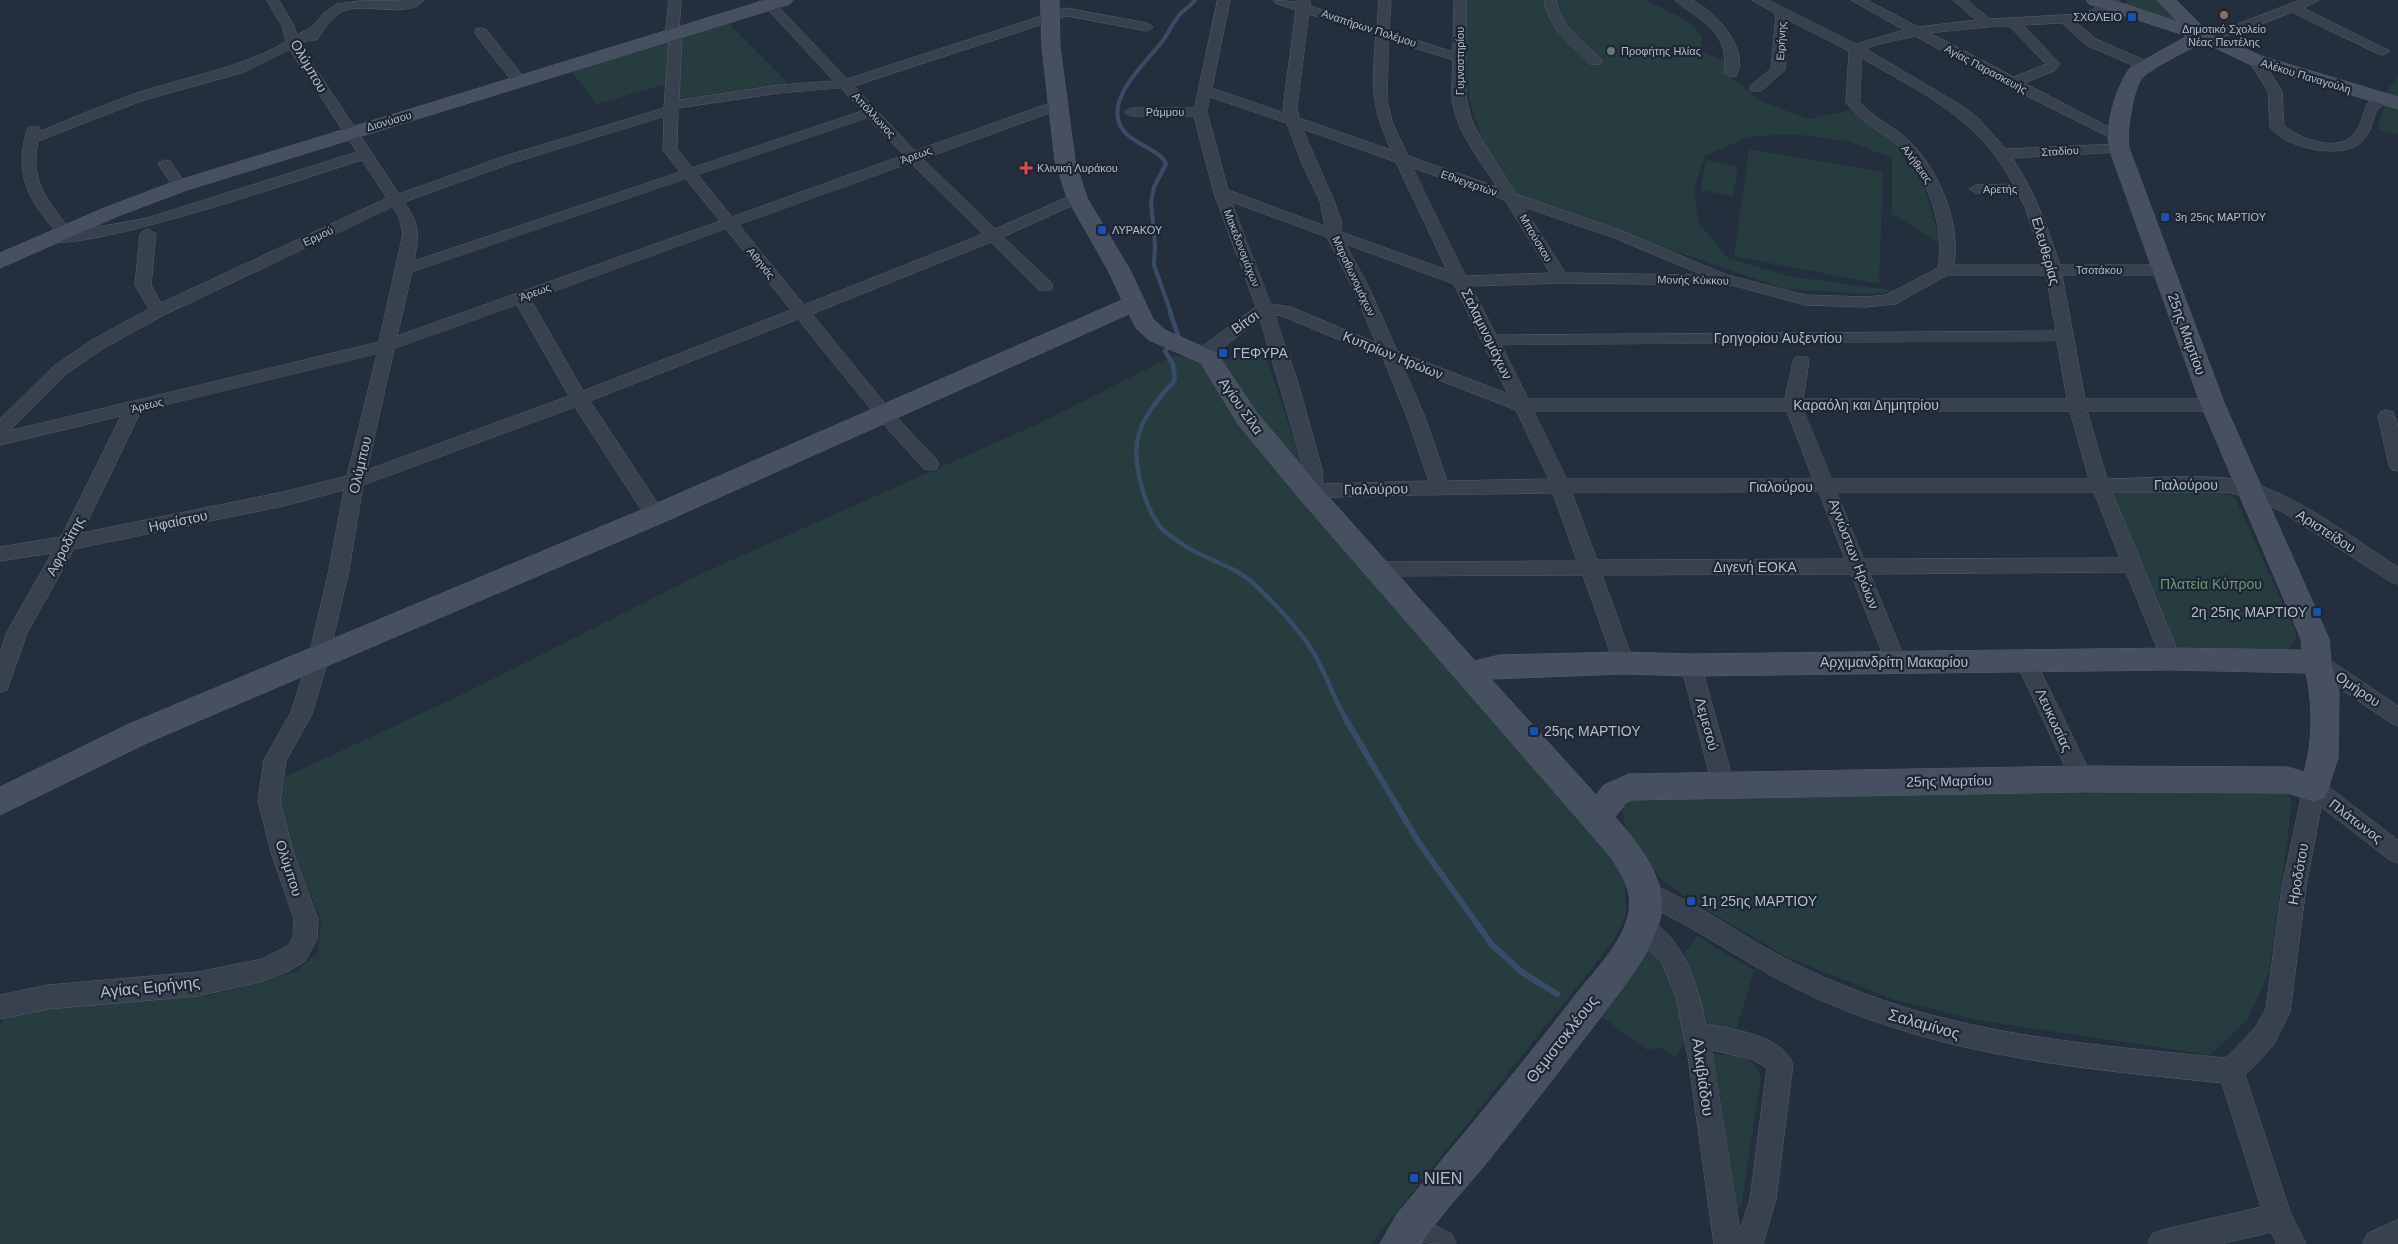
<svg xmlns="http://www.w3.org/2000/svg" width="2398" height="1244" font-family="Helvetica,sans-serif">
	<rect width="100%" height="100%" fill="#242f3e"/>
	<path fill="#263c3f" d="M1465 0H1646L1688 21 1702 36 1701 51 1725 61 1724 74 1732 78 1761 101 1809 119 1850 110 1896 145 1923 181 1940 243 1892 214V158L1847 141 1793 134 1748 137 1705 156 1694 188 1698 222 1728 258 1788 276 1898 291 1869 294 1786 289 1514 197 1482 139 1469 99Z
		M2128 0H2158L2183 23 2124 5Z
		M726 21 788 83 676 99V83L662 85 597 104 570 70Z
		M2398 76V134L2378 129 2388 89Z
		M1749 149 1883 172 1879 284 1734 256Z
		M1706 160 1738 166 1733 196 1701 190Z
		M1265 353 1305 473 1257 417 1222 359Z
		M1175 355 1200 360 1230 410 1246 433 1611 855 1625 885 1626 916 1611 944 1371 1244H0V1028L5 1013 89 1002 207 996 295 972 318 953 321 919 291 848 280 799 285 777 459 696 705 572 1040 423Z
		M2124 491H2221L2235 498 2295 630 2296 640 2290 648 2277 652 2182 649 2176 644 2168 631 2112 498 2114 494Z
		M2287 790 2292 804 2269 972 2247 1020 2210 1055 1977 1020 1895 1000 1789 958 1691 901 1659 877 1625 827 1622 808 1642 794 2165 793Z
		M1697 936 1754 971 1735 1034 1709 1026 1682 957Z
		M1646 950H1656C1671 979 1678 1009 1686 1041L1675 1057 1662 1047 1647 1050 1602 1017 1632 975Z
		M1709 1053C1728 1056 1754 1054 1761 1075L1741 1207 1737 1209Z"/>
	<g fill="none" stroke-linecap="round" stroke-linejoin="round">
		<path stroke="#394c67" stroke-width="4" d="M1171 313 1154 265 1155 245 1151 203 1154 187 1166 164C1161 150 1134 145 1123 130 1102 101 1146 62 1162 42 1169 32 1173 22 1181 13 1186 9 1191 5 1195 0"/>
		<path stroke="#394c67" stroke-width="4.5" d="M1170 312 1178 335 1165 351 1173 364 1175 380C1161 395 1143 416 1138 437 1132 460 1144 505 1158 524 1163 532 1176 540 1185 546 1207 560 1235 566 1254 584 1279 608 1307 636 1321 667 1330 685 1336 702 1346 719"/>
		<path stroke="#394c67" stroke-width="6" d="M1345 718 1419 843 1492 945 1523 973 1557 994"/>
		<defs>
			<path id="street" d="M267 0H279L294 26 297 35 313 26 324 13 337 4 359 1 424 0C409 19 366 3 346 10 333 14 324 29 317 40H308L300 45 399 194 502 157 664 108 669 39 665 36 669 0H681L679 31 682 34 679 100 779 85 834 81 759 0H772L847 79 1066 8 1147 23 1153 27 1147 31 1067 16 854 86 915 151 1053 102H1063L1065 105 1063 108 923 159 995 229 1072 195H1082L1084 198 1082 201 1003 237 1051 282 1053 286 1051 290H1039L991 242 812 314 890 410 936 459 939 464 936 469 930 470 924 469 878 418 798 319 590 401 662 510 664 515 662 520 655 522 648 520 575 407 363 485 349 570 329 656 312 714 286 761 280 801 293 852 318 919 317 939 305 961 289 971 263 981 198 996 48 1009 0 1019V995L48 985 198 972 262 959 289 945 293 937 294 919 271 852 258 801 264 760 291 712 309 656 329 570 344 490 283 506 74 549 27 633 7 690 0 692V653L7 632 52 553 0 561V547L61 537 121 416 0 445V419L54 366 92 340 149 309 135 285 140 234 143 231 148 229 156 234 151 285 161 303 387 198 362 160C325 171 60 263 43 238L46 235 57 233C35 207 18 184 23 149 24 142 25 133 29 127H39L41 131C72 118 103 105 134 94 185 77 238 69 286 42L282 26ZM290 50 357 152 147 218 71 232C49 200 29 184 38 141L144 100 241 73ZM841 88 862 111 692 168 677 149 678 108 779 93ZM664 117 663 150 680 172 414 261C419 234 420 225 404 202L512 163ZM868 118 904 155 732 217 698 175ZM911 163 983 234 804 305 739 225ZM686 179 720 221 397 336 412 272ZM393 207 399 217 403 234 379 342 9 431 66 374 104 348 164 315ZM726 229 791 310 583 391 531 300ZM517 305 569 396 367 470 394 349ZM377 354 347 476 283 492 82 533 141 411Z
				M1218 0H1230L1212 88 1284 113 1283 108 1296 10 1275 3 1273 0 1297 2 1298 0H1310V6L1377 27 1379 0H1391L1389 31 1453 52 1454 0H1466V97L1471 118 1480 137 1516 194 1622 231 1727 275 1805 295 1866 297 1886 295 1938 268C1945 227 1928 172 1896 144 1879 130 1859 121 1846 102L1849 51 1788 20 1785 70 1761 91H1751L1749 88 1751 85 1771 69 1776 14 1752 0H1768L1856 44 1904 30 1851 0H1867L1918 27 1976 20 1953 0H1967L1990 19 2080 14 2092 10 2107 0H2120L2101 15 2076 22 2096 39 2151 63 2153 66 2151 69H2141L2086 45 2062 23 2023 25 2060 64 2054 71 2024 83 2122 134 2124 137 2117 141 2007 86 1915 36 1879 44 1866 49 1962 106 1978 118 2006 149 2119 144 2126 148 2119 152 2012 158C2036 194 2046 224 2060 265H2163L2169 267 2171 270 2169 273 2163 275H2062L2085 399H2213L2219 401 2222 405 2219 409 2213 411H2087L2107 479C2146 478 2187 475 2226 478 2283 483 2350 537 2398 567V584L2391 582 2281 511 2247 497 2227 492H2112L2181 659 2178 665 2171 667 2164 665 2126 572 1870 574 1906 662 1903 668 1896 670 1889 668 1886 662 1851 574 1602 575 1634 663 1631 669 1624 671 1617 669 1614 663 1583 575 1377 576 1370 574 1367 569 1370 564 1377 562 1577 561 1553 493 1354 496 1309 499 1302 497 1300 492 1305 483V473L1260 319 1208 359H1196L1194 355 1196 351 1256 307 1214 193 1194 116H1131L1124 112 1131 108H1194ZM1309 14 1376 35C1372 85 1370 103 1391 150L1299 118 1297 108ZM1998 26H2009L2046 64 2014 77 1930 33ZM1389 40 1453 60C1453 72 1451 84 1452 96 1454 129 1480 160 1497 187L1408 156 1392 122 1387 100ZM1862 58C1923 94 1979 118 2013 184L1976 185 1969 189 1976 193H2018L2025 207 2044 265H1954C1961 223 1939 169 1908 140 1893 126 1873 118 1860 102ZM1210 97 1287 123 1303 166 1320 201 1325 226 1228 190 1207 112ZM1303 129 1396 162 1447 270 1341 232V220L1334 201ZM1413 168 1505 200 1550 273 1466 276ZM1232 202 1327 237 1355 292 1376 343 1291 307 1271 304ZM1524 207 1612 237 1703 275 1566 273ZM1346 244 1454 284 1508 394 1397 351 1371 292ZM1948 275H2046L2056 331 1496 335 1471 286 1561 283 1732 285 1805 305 1866 307 1895 304ZM1275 315 1282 316 1383 358 1407 417 1429 481 1322 484 1323 473 1298 383ZM2057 341 2067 399H1803L1809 361 1807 357H1795L1793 361 1785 399H1528L1501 345ZM1403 366 1516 410 1549 479 1447 481 1425 417ZM1534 411H1787L1813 479H1567ZM1804 411H2070L2089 479H1832ZM1819 492 1845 559 1597 560 1572 493ZM1837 492H2094L2120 558 1864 559Z
				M1544 0H1556C1560 26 1582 41 1600 58L1602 61 1600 64H1590C1571 45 1548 28 1544 0Z
				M1675 0C1679 0 1686 0 1691 0 1714 9 1751 50 1736 76L1731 77 1724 73C1728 42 1715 29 1691 12 1685 8 1679 5 1675 0Z
				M2301 0H2319L2303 8 2390 51 2383 55 2378 54 2292 12C2276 18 2207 49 2196 35L2202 31 2229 27Z
				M481 28 486 29 525 79 527 82 525 85H515L476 35 475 32 476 29Z
				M2255 56 2260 57 2282 91 2284 126C2301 139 2338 154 2355 133 2362 124 2363 111 2369 101L2385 96 2392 100C2388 104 2382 104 2379 108 2370 119 2374 133 2359 144 2338 159 2285 148 2270 127L2268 91 2248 60Z
				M165 160 170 161 187 186 185 189H175L173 186 158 164Z
				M2387 410 2393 412 2398 426V471L2392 470 2389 465 2378 416 2381 412Z
				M2026 654 2033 656 2090 772 2093 779 2090 786 2082 788 2074 786 2016 662 2019 656Z
				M2317 654 2324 656 2398 706V726L2391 723 2310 668 2307 662 2310 656Z
				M1691 657 1698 659 1701 665 1734 784 1731 791 1723 793 1715 791 1712 784 1681 665 1684 659Z
				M2314 779 2322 782 2398 840V863L2390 860 2321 807 2306 887 2290 1012 2273 1046 2245 1075 2290 1212 2306 1244H2277L2271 1232 2221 1244H2148L2152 1234 2162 1230 2261 1207 2222 1083C2079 1068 1952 1058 1818 999 1754 971 1699 927 1636 900L1632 892 1636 884 1644 881C1685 897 1720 921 1757 943 1783 958 1810 972 1838 983 1961 1036 2094 1045 2226 1058L2255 1028 2266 1009 2282 887 2303 789 2306 782Z
				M1641 916C1683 932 1697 985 1706 1024 1734 1030 1780 1034 1793 1064L1776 1199 1763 1244H1714L1688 1056 1676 998 1662 962 1633 935 1629 927 1633 919ZM1712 1050 1754 1060 1767 1068 1750 1199 1740 1230Z
				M1410 1213 1452 1234 1456 1244C1434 1244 1406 1244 1396 1227L1400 1217Z
				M2398 1220V1244H2363L2367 1234Z"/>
			<path id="secondary" d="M766 0H793L790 4 187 190 118 216 0 268V253L104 208 173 182Z
				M1041 0H1059L1060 47 1075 161 1087 198 1130 270 1153 319 1165 330 1217 353 1256 412 1318 485 1475 661 1499 655 1624 652 1691 654 2171 648 2302 650 2301 639 2201 405 2109 148C2105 125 2116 87 2130 68L2187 36 2089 4 2086 0H2112L2178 22 2157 0H2176L2207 31 2261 56 2398 97V109L2249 64 2203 42C2189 50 2153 67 2143 77 2133 87 2126 134 2129 148L2225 405 2329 639 2331 662 2339 693 2338 758 2325 798 2314 802 2288 793 2082 792 1632 800 1626 803 1615 817C1635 840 1660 870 1662 902 1663 941 1622 988 1600 1018 1563 1066 1526 1114 1488 1161 1466 1188 1440 1215 1421 1244H1380L1397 1214C1457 1142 1517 1071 1574 997 1593 972 1623 944 1629 912 1633 891 1621 873 1610 856L1300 499 1238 424 1201 363 1149 340 1136 328 1129 314 664 522 149 742 0 815V787L129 724 646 508 1122 300 1108 270 1067 198 1055 161 1042 47ZM2171 670 2306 673C2313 704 2313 742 2304 772L2288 767 2082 766 1629 774 1604 785 1596 795 1491 679 1624 674 1691 676Z"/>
		</defs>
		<use href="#street" stroke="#565f6c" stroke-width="1"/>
		<use href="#secondary" stroke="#565f6c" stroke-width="1"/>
		<use href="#street" fill="#38414e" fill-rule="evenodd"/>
		<use href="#secondary" fill="#465061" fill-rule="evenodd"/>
	</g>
	<circle fill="#8d6e63" stroke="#1d2633" stroke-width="2" cx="2224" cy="15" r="5"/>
	<g fill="#1a4fb4" stroke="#1d2633" stroke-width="2">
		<rect x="2127" y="12" width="10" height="10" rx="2.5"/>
		<rect x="2160" y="212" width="10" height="10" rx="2.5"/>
		<rect x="1097" y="225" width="10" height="10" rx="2.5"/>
		<rect x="1218" y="348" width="10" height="10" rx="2.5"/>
		<rect x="2312" y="607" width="10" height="10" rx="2.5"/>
		<rect x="1529" y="726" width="10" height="10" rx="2.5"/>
		<rect x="1686" y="896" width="10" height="10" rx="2.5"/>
		<rect x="1409" y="1173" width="10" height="10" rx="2.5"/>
	</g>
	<circle fill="#6b7280" stroke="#1d2633" stroke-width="2" cx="1611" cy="51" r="5"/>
	<path fill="#e0444e" stroke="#1d2633" stroke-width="2" d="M1023.5 160.5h5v5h5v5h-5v5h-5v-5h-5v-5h5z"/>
	<g text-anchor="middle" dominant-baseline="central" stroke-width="4.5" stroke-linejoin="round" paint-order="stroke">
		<g font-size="11" fill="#b4bcc9" stroke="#1d2633" text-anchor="start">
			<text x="2122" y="17" text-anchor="end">ΣΧΟΛΕΙΟ</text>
			<text x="2224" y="29" text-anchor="middle">Δημοτικό Σχολείο<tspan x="2224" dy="13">Νέας Πεντέλης</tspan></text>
			<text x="1621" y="51">Προφήτης Ηλίας</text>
			<text x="1037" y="168">Κλινική Λυράκου</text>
			<text x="2175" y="217">3η 25ης ΜΑΡΤΙΟΥ</text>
			<text x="1112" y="230">ΛΥΡΑΚΟΥ</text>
		</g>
		<g font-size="11" fill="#b4bcc9" stroke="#1d2633">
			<text transform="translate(1369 28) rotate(18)">Αναπήρων Πολέμου</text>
			<text transform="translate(1781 41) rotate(-87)">Ειρήνης</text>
			<text transform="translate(1460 61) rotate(-90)">Γυμναστηρίου</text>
			<text transform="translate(1986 69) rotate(28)">Αγίας Παρασκευής</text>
			<text transform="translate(2306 76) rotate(17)">Αλέκου Παναγούλη</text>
			<text x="1165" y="112">Ράμμου</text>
			<text transform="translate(874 115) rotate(47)">Απόλλωνος</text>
			<text transform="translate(389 121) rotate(-16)">Διονύσου</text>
			<text transform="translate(2060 151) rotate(-3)">Σταδίου</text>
			<text transform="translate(916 155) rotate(-20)">Άρεως</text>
			<text transform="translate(1917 164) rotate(54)">Αλήθειας</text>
			<text transform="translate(1469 183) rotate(19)">Εθνεγερτών</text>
			<text transform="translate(2000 189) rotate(-1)">Αρετής</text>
			<text transform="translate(318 236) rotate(-25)">Ερμού</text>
			<text transform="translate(1536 238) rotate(59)">Μπούσκου</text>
			<text transform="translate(1242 248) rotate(69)">Μακεδονομάχων</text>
			<text transform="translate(761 263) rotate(51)">Αθηνάς</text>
			<text x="2099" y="270">Τσοτάκου</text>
			<text transform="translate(1354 276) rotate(65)">Μαραθωνομάχων</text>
			<text transform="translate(1693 280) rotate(1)">Μονής Κύκκου</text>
			<text transform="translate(535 292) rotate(-20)">Άρεως</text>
			<text transform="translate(147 405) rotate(-14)">Άρεως</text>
		</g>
		<g font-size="14" fill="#b4bcc9" stroke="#1d2633">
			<text transform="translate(309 66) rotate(60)">Ολύμπου</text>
			<text transform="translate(2046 251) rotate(74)">Ελευθερίας</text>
			<text transform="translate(1245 322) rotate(-35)">Βίτσι</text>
			<text transform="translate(1487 334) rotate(64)">Σαλαμινομάχων</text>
			<text transform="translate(2187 334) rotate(70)">25ης Μαρτίου</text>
			<text x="1778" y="338">Γρηγορίου Αυξεντίου</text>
			<text transform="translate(1393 355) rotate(22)">Κυπρίων Ηρώων</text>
			<text x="1866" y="405">Καραόλη και Δημητρίου</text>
			<text transform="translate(1241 406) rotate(55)">Αγίου Σίλα</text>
			<text transform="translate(360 465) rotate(-77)">Ολύμπου</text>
			<text x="2186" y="485">Γιαλούρου</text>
			<text x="1781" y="487">Γιαλούρου</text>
			<text transform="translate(1376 489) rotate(-1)">Γιαλούρου</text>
			<text transform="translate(178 521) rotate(-12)">Ηφαίστου</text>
			<text transform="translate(2326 531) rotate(33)">Αριστείδου</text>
			<text transform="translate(65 546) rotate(-62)">Αφροδίτης</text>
			<text transform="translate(1854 554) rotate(69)">Αγνώστων Ηρώων</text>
			<text x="1755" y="567">Διγενή ΕΟΚΑ</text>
			<text x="1894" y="662">Αρχιμανδρίτη Μακαρίου</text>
			<text transform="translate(2358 689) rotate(34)">Ομήρου</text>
			<text transform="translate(2054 720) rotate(65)">Λευκωσίας</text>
			<text transform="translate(1707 724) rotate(75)">Λεμεσού</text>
			<text transform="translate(1949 781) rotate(-1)">25ης Μαρτίου</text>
			<text transform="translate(2356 821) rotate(37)">Πλάτωνος</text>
			<text transform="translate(289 868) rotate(72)">Ολύμπου</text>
			<text transform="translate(2298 874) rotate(-80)">Ηροδότου</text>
		</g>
		<g font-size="14" fill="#b4bcc9" stroke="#1d2633" text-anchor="start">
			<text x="1233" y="353">ΓΕΦΥΡΑ</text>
			<text x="2307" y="612" text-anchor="end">2η 25ης ΜΑΡΤΙΟΥ</text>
			<text x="1544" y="731">25ης ΜΑΡΤΙΟΥ</text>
			<text x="1701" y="901">1η 25ης ΜΑΡΤΙΟΥ</text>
		</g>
		<g font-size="14" fill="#6b9a76" stroke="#1d2633">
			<text x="2211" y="584">Πλατεία Κύπρου</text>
		</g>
		<g font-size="16" fill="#b4bcc9" stroke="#1d2633">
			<text transform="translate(150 987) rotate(-6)">Αγίας Ειρήνης</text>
			<text transform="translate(1924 1024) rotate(16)">Σαλαμίνος</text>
			<text transform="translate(1562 1039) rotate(-52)">Θεμιστοκλέους</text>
			<text transform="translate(1703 1077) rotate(82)">Αλκιβιάδου</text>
		</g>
		<g font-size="16" fill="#b4bcc9" stroke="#1d2633" text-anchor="start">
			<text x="1424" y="1178">ΝΙΕΝ</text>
		</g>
	</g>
</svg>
